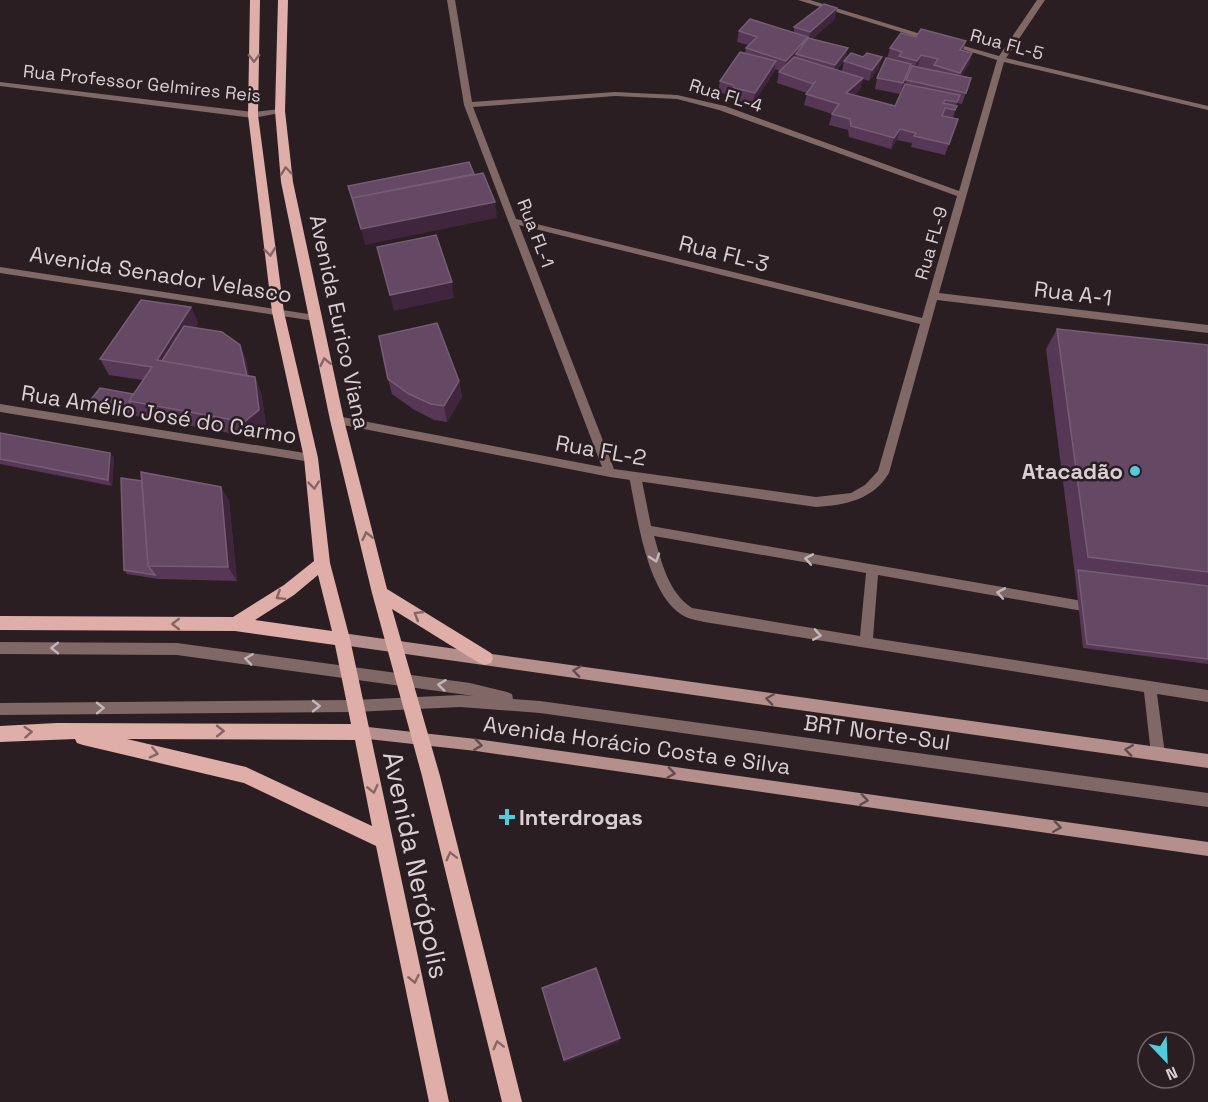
<svg xmlns="http://www.w3.org/2000/svg" width="1208" height="1102" font-family="'Space Grotesk',sans-serif">
	<rect width="100%" height="100%" fill="#2b1e22"/>
	<g fill="none" stroke-linecap="round" stroke-linejoin="round">
		<path fill="#7f6865" fill-rule="evenodd" d="M635 472 641 476 651 526 1094 603 1098 604 1100 608 1098 612 1094 613 878 575 873 638 1208 690V702L1157 694 1165 754 1163 759 1158 760 1153 759 1151 754 1144 692 704 622C697 620 688 619 682 615 646 592 637 514 629 476ZM654 536 866 573 860 636 692 608C668 592 662 563 654 536Z
			M0 642 177 643 470 683 507 692 512 694 513 699 540 701 1208 793V807L540 713 460 707 354 712 0 715V703L354 700 460 695 474 696 177 655 0 654Z"/>
		<path fill="#7f6865" fill-rule="evenodd" d="M447 0H455L472 102 615 92 677 95 725 106 959 191 997 60 946 44 950 42 999 56 1037 0H1045L1006 58 1208 106V110L1004 62 939 293 1208 325V333L937 300 889 473C873 500 845 505 816 507L610 477 333 423 332 420 333 417 337 416 602 467 464 105ZM615 96 677 99 719 110 957 196 922 318 516 219 473 107ZM519 225 920 324 878 471 865 485 851 493 816 497 614 469Z
			M798 0H810L937 39 930 41Z
			M0 82 253 112 280 109 284 111 280 113 253 118 0 86Z
			M0 267 315 315 320 318 315 321 0 273Z"/>
		<path fill="#7f6865" fill-rule="evenodd" d="M0 404 311 454 317 458 311 462 0 412Z"/>
		<path fill="#b58f8b" fill-rule="evenodd" d="M342 633 1208 754V768L342 645 337 643 336 639 337 635Z
			M359 726 476 739 1208 842V856L476 751 359 738 354 736 352 732 354 728Z"/>
		<path fill="#dfaea8" fill-rule="evenodd" d="M250 0H260L258 115 284 312 318 458 330 563 350 639 449 1102H429L376 846 244 783 83 745 77 743 75 739 0 742V726L57 723 351 724 335 645 235 631 0 630V616L233 617 284 585 314 561 304 458 272 312 248 115ZM318 575 332 631 255 620 294 595ZM127 739 355 740 372 826 246 767Z
			M278 0H288L285 111 293 182 344 420 387 589 491 653 493 658 491 663 485 665 479 663 392 609 440 776 522 1102H502L422 776 372 593 330 420 281 182 275 111Z"/>
	</g>
	<path fill="#563756" d="M835 19 812 39 848 48 845 59 837 70 842 71 844 61 879 68 869 81 863 79 860 89 854 95 895 106 904 86 910 71H909L900 94 875 89 877 78 887 59 890 48 916 37 966 41 963 51 972 53 969 64 961 76 971 78 962 104 957 103 953 118 958 119 945 155 911 147 912 143 897 140 891 149 849 137 848 130 829 125 832 114 804 105 807 93 777 83 779 72 780 71 775 69 774 72 753 104 732 99V96L718 92 720 81 745 54 746 48 748 45 737 42 739 31 794 32V27Z
		M191 307 198 323 195 328 245 356 249 376 255 377 261 393 266 425 251 437 93 408 89 402 133 394 143 380 109 375 100 359Z
		M1057 329 1208 345V664L1083 648 1075 575 1046 349Z
		M388 379 459 381 462 397 447 422 434 420 413 409 392 394Z
		M0 433 110 453 114 458 112 486 0 464Z
		M142 481 221 487 229 501 237 581 158 579 127 574 124 570Z"/>
	<path fill="#3f263c" d="M837 8 835 19 808 43 810 32Z
		M808 37 806 48 796 54 795 60 784 72 786 61Z
		M848 48 845 59 833 76 835 65Z
		M972 53 969 64 956 84 960 73Z
		M921 55 918 66 914 72 917 61Z
		M882 57 879 68 869 81 872 70Z
		M776 61 774 72 753 104 755 93Z
		M911 64 908 75 900 94 903 83Z
		M863 78 860 89 844 104 846 93Z
		M900 129 897 140 891 149 894 138Z
		M495 202 497 218 365 245 361 229Z
		M452 282 454 298 394 311 390 295Z
		M191 307 198 323 171 367 157 360Z
		M240 345 245 356 252 391 248 380Z
		M255 377 261 393 266 425 251 437 244 422Z
		M459 381 462 397 447 422 444 406Z
		M110 453 114 458 112 486 108 480Z
		M221 487 229 501 237 581 228 567Z
		M620 1038 619 1042 564 1063V1060Z"/>
	<path fill="#644864" stroke="#765d75" stroke-width="1.5" d="M824 4 837 8 810 32 794 27Z
		M750 19 808 37 786 61 746 48 757 37 739 31Z
		M921 29 966 41 960 50 972 53 960 73 934 65 938 59 921 55 917 61 899 56 902 52 890 48 901 33 916 37Z
		M808 38 848 48 835 65 796 54Z
		M740 52 776 61 755 93 734 88 733 85 720 81Z
		M851 53 863 57 867 53 882 57 872 70 844 61Z
		M794 57 863 78 846 93 895 106 905 84 960 95 957 102 945 100 943 103 957 106 955 110 945 108 942 116 958 119 949 144 914 136 916 133 900 129 894 138 851 126 850 119 832 114 839 104 806 94 816 81 813 84 779 72Z
		M886 58 911 64 903 83 877 78Z
		M912 66 971 78 966 93 906 80Z
		M469 162 474 174 352 198 354 204 348 186Z
		M483 173 495 202 361 229 352 198Z
		M436 235 452 282 390 295 377 247Z
		M141 300 191 307 157 360 255 377 259 410 244 422 129 401 152 367 100 359Z
		M437 323 459 381 444 406 431 404 409 394 388 379 379 336Z
		M184 326 222 332 240 345 247 376 162 361Z
		M1057 329 1208 345V572L1088 557Z
		M100 388 133 394 129 401 134 411 89 402Z
		M0 433 110 453 108 480 0 459Z
		M141 472 221 487 228 567 148 566Z
		M121 478 142 481 148 566 155 575 124 570Z
		M1078 570 1208 586V659L1087 644Z
		M596 968 620 1038 564 1060 542 988Z"/>
	<defs><path id="oneway-chevron" d="M-2-3.5L2.5 0L-2 3.5" fill="none" stroke-width="1.6" stroke-linecap="round" stroke-linejoin="round" transform="scale(1.5)"/></defs>
	<g stroke="#856665">
		<use href="#oneway-chevron" transform="translate(254 58) rotate(91)"/>
		<use href="#oneway-chevron" transform="translate(286 171) rotate(-96)"/>
		<use href="#oneway-chevron" transform="translate(270 252) rotate(83)"/>
		<use href="#oneway-chevron" transform="translate(325 362) rotate(-102)"/>
		<use href="#oneway-chevron" transform="translate(314 485) rotate(84)"/>
		<use href="#oneway-chevron" transform="translate(367 536) rotate(-103)"/>
		<use href="#oneway-chevron" transform="translate(280 596) rotate(148)"/>
		<use href="#oneway-chevron" transform="translate(418 615) rotate(-149)"/>
		<use href="#oneway-chevron" transform="translate(176 624) rotate(-180)"/>
		<use href="#oneway-chevron" transform="translate(220 731)"/>
		<use href="#oneway-chevron" transform="translate(28 732) rotate(-4)"/>
		<use href="#oneway-chevron" transform="translate(154 753) rotate(13)"/>
		<use href="#oneway-chevron" transform="translate(373 789) rotate(77)"/>
		<use href="#oneway-chevron" transform="translate(451 856) rotate(-104)"/>
		<use href="#oneway-chevron" transform="translate(414 979) rotate(78)"/>
		<use href="#oneway-chevron" transform="translate(498 1045) rotate(-104)"/>
	</g>
	<g stroke="#c2b6b8">
		<use href="#oneway-chevron" transform="translate(655 558) rotate(72)"/>
		<use href="#oneway-chevron" transform="translate(809 559) rotate(-170)"/>
		<use href="#oneway-chevron" transform="translate(1001 593) rotate(-170)"/>
		<use href="#oneway-chevron" transform="translate(817 635) rotate(9)"/>
		<use href="#oneway-chevron" transform="translate(55 648) rotate(-180)"/>
		<use href="#oneway-chevron" transform="translate(249 659) rotate(-172)"/>
		<use href="#oneway-chevron" transform="translate(442 685) rotate(-173)"/>
		<use href="#oneway-chevron" transform="translate(316 706)"/>
		<use href="#oneway-chevron" transform="translate(100 708) rotate(-1)"/>
	</g>
	<g stroke="#624b4c">
		<use href="#oneway-chevron" transform="translate(577 671) rotate(-172)"/>
		<use href="#oneway-chevron" transform="translate(770 699) rotate(-172)"/>
		<use href="#oneway-chevron" transform="translate(478 745) rotate(8)"/>
		<use href="#oneway-chevron" transform="translate(1129 750) rotate(-172)"/>
		<use href="#oneway-chevron" transform="translate(671 773) rotate(8)"/>
		<use href="#oneway-chevron" transform="translate(864 800) rotate(8)"/>
		<use href="#oneway-chevron" transform="translate(1057 827) rotate(8)"/>
	</g>
	<g fill="#53cbda" stroke="#2b1e22" stroke-width="2">
		<circle cx="1135" cy="471" r="6"/>
		<path d="M504 808h6v6h6v6h-6v6h-6v-6h-6v-6h6z"/>
	</g>
	<g text-anchor="middle" dominant-baseline="central" stroke-width="5" stroke-linejoin="round" paint-order="stroke">
		<g font-size="18" fill="#d9d0d3" stroke="#2b1e22">
			<text transform="translate(1007 44) rotate(15)">Rua FL-5</text>
			<text transform="translate(142 83) rotate(6)">Rua Professor Gelmires Reis</text>
			<text transform="translate(726 95) rotate(17)">Rua FL-4</text>
			<text transform="translate(536 233) rotate(69)">Rua FL-1</text>
			<text transform="translate(931 243) rotate(-74)">Rua FL-9</text>
		</g>
		<g font-size="22" fill="#d9d0d3" stroke="#2b1e22">
			<text transform="translate(724 253) rotate(14)">Rua FL-3</text>
			<text transform="translate(161 274) rotate(9)">Avenida Senador Velasco</text>
			<text transform="translate(1073 293) rotate(7)">Rua A-1</text>
			<text transform="translate(340 322) rotate(78)">Avenida Eurico Viana</text>
			<text transform="translate(159 414) rotate(9)">Rua Amélio José do Carmo</text>
			<text transform="translate(601 450) rotate(10)">Rua FL-2</text>
			<text transform="translate(877 732) rotate(8)">BRT Norte-Sul</text>
			<text transform="translate(637 745) rotate(8)">Avenida Horácio Costa e Silva</text>
		</g>
		<g font-size="22" font-weight="bold" fill="#d9d0d3" stroke="#2b1e22" text-anchor="end">
			<text x="1123" y="471">Atacadão</text>
			<text x="519" y="817" text-anchor="start">Interdrogas</text>
		</g>
		<g font-size="27" fill="#d9d0d3" stroke="#2b1e22">
			<text transform="translate(416 865) rotate(78)">Avenida Nerópolis</text>
		</g>
	</g>
	<g transform="translate(1166 1060) rotate(157)"><circle r="28" fill="#2b1e22" stroke="#716569" stroke-width="1.5"/>
	<path d="M0-4.5L10 22L0 15L-10 22Z" fill="#53cbda"/>
	<text y="-9" font-size="16" font-weight="bold" text-anchor="middle" fill="#d9d0d3">N</text>
	</g>
</svg>
